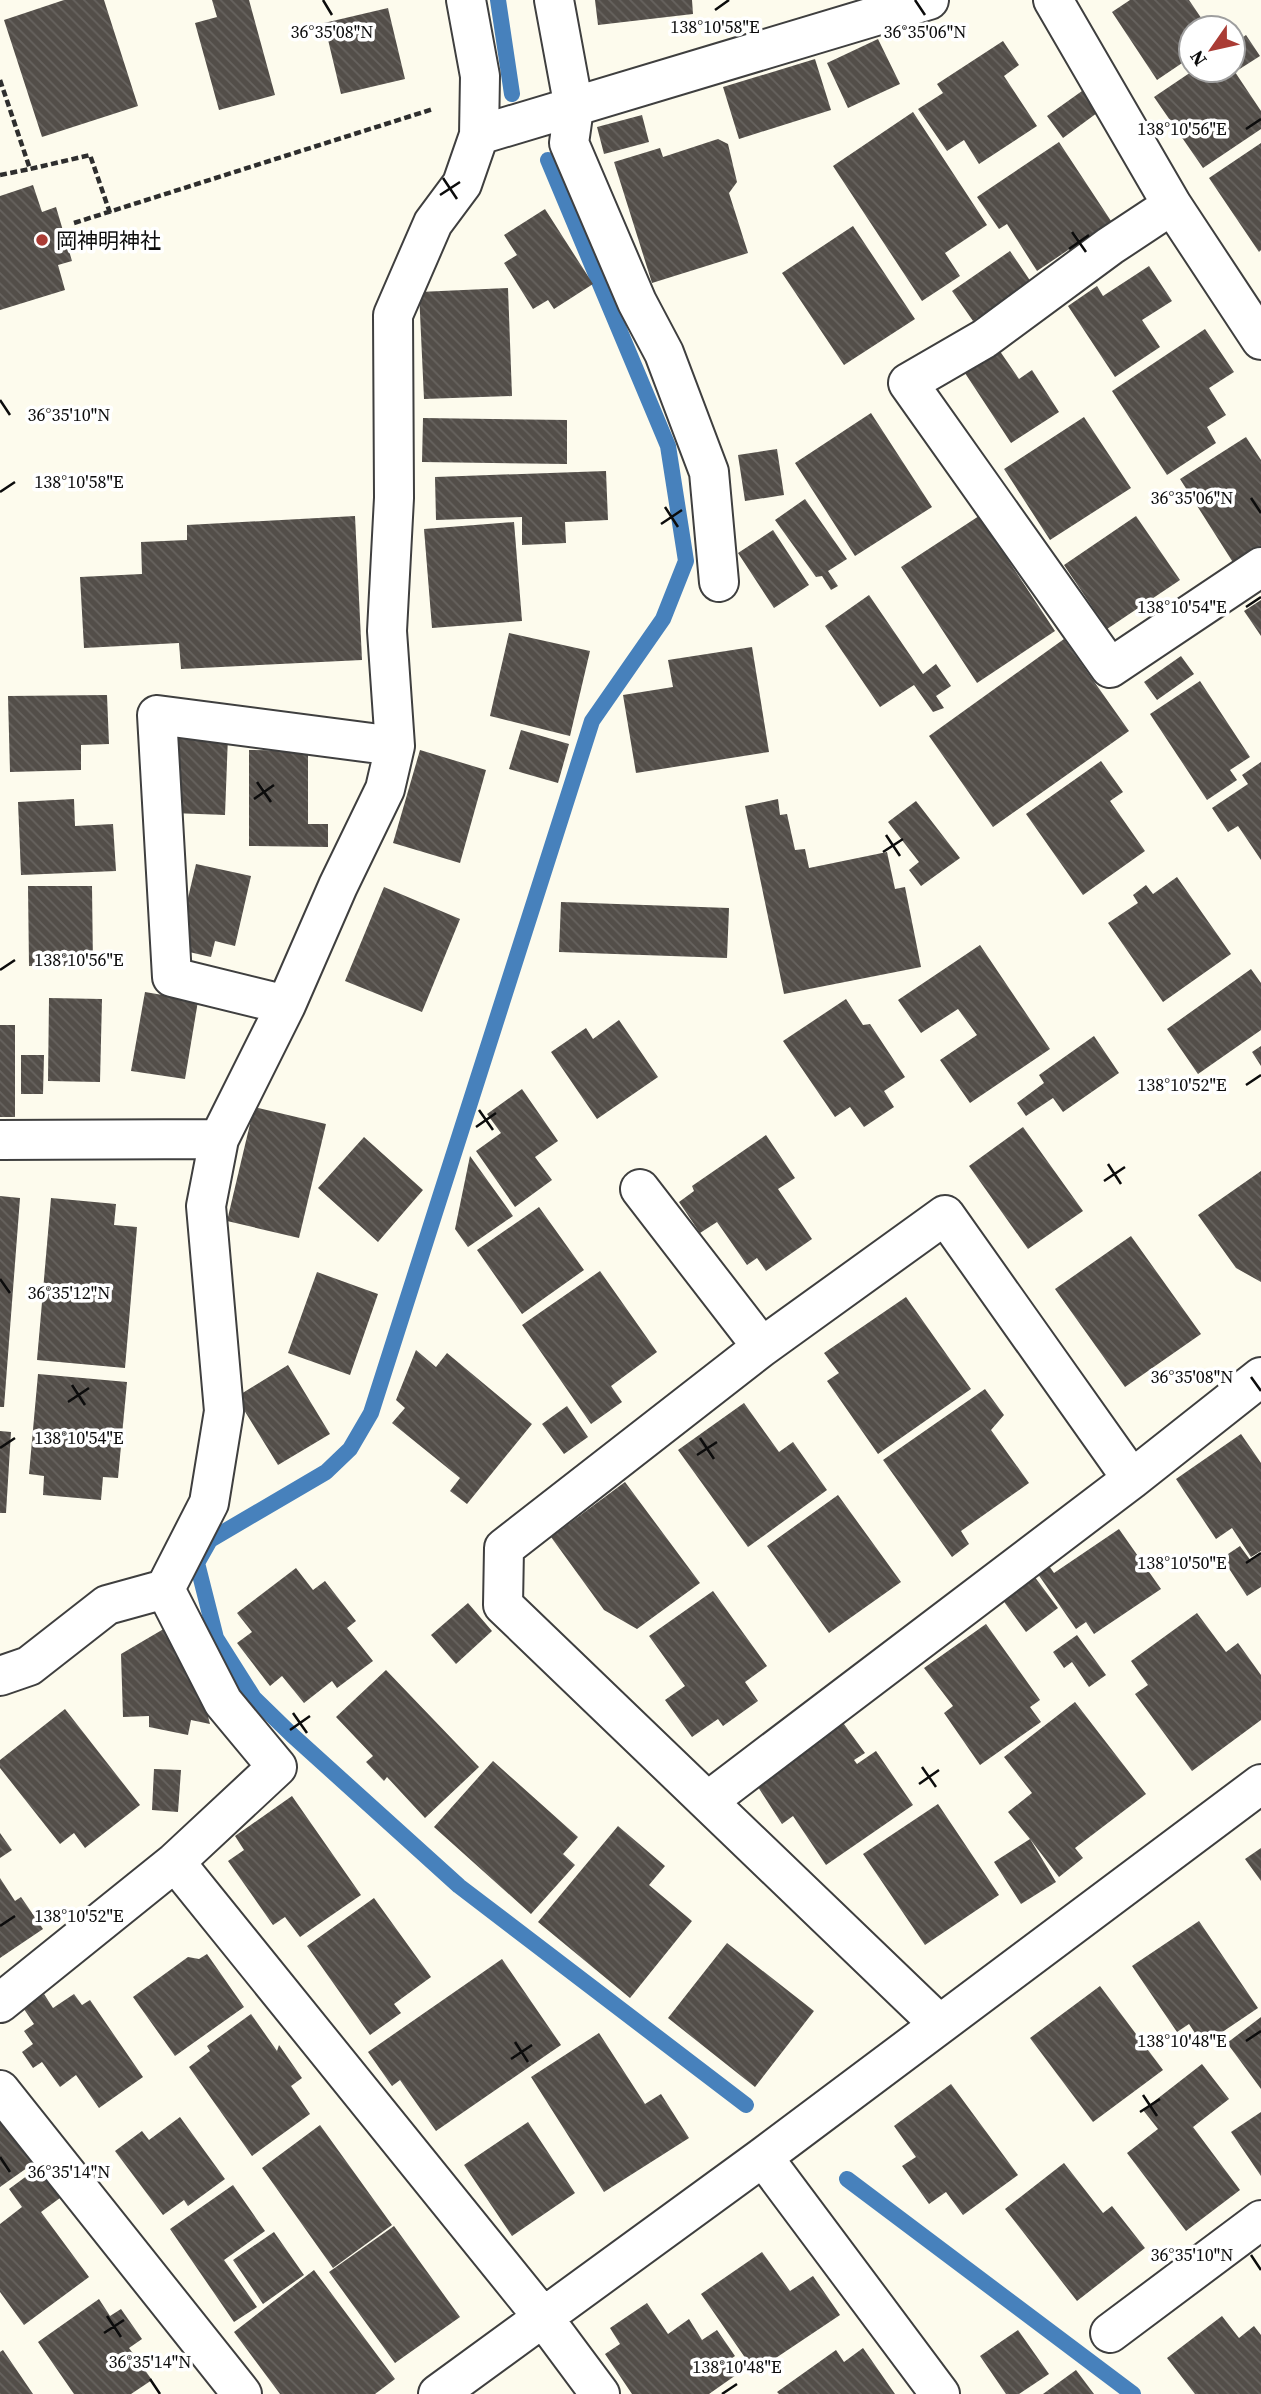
<svg xmlns="http://www.w3.org/2000/svg" width="1261" height="2394" font-family="'Source Serif 4','Noto Sans JP',serif">
	<defs>
		<pattern id="building-back-hatch" width="6" height="6" patternUnits="userSpaceOnUse" patternTransform="scale(1.75)"><rect width="6" height="6" fill="#534e49"/><path d="M-1 5l2 2M0 0l6 6M5-1l2 2" fill="none" stroke="#67635f"/></pattern>
	</defs>
	<rect width="100%" height="100%" fill="#fdfbed"/>
	<g fill="none" stroke-linecap="round" stroke-linejoin="round">
		<path stroke="#4781bc" stroke-width="16" d="M498 0 512 94
			M548 160 668 446 686 561 663 619 592 721 371 1413 350 1449 326 1472 210 1540 197 1563 216 1638 254 1698 292 1735 459 1886 746 2105
			M847 2179 1133 2394"/>
	</g>
	<path fill="url(#building-back-hatch)" d="M64 0H104L138 106 42 137 4 20Z
		M212 0H249L275 95 219 110 195 23 217 17Z
		M595 0H692L693 14 598 25Z
		M1130 0H1189L1208 28H1191V57L1157 80 1112 12Z
		M388 8 405 79 341 94 324 23Z
		M1246 35 1260 56 1235 72 1261 111V129L1203 168 1154 97 1194 70H1233V44Z
		M878 39 900 84 848 108 827 63Z
		M1003 41 1019 65 1004 76 1037 126 979 164 964 140 947 151 918 109 943 93 937 84Z
		M815 59 831 110 739 139 723 87Z
		M1082 91 1097 113 1063 138 1047 116Z
		M913 112 987 225 945 253 960 276 922 301 833 166Z
		M642 115 649 142 604 154 597 127Z
		M718 139 728 144 737 182 729 193 748 253 652 283 614 162 660 148 663 157Z
		M1059 142 1111 221 1037 271 1007 224 999 229 977 197Z
		M1261 143V250L1259 252 1209 178Z
		M33 185 42 212 56 207 72 261 58 265 65 290 0 310V196Z
		M545 209 593 284 554 309 548 300 533 309 504 263 517 255 504 235Z
		M853 226 915 319 844 365 782 273Z
		M1010 251 1031 282 973 321 952 291Z
		M1149 266 1172 301 1142 320 1160 347 1115 377 1068 306 1097 286 1103 296Z
		M508 288 512 396 424 399 419 292Z
		M1205 329 1234 372 1209 388 1226 415 1207 427 1216 443 1167 475 1112 391Z
		M995 344 1019 379 1032 370 1059 412 1011 443 961 367Z
		M871 413 932 507 855 556 795 463Z
		M1084 417 1131 488 1050 540 1004 469Z
		M423 418 567 420V464L422 462Z
		M1246 437 1261 460V546L1234 564 1180 479Z
		M777 449 784 495 745 501 738 455Z
		M606 471 608 520 565 522 566 543 522 545V517L436 520 435 477Z
		M805 499 847 559 828 571 838 586 831 590 822 576 816 577 775 520Z
		M355 516 362 660 181 669 179 643 84 648 80 577 142 574 141 542 187 540V525Z
		M979 516 1055 631 977 683 901 567Z
		M1136 516 1180 580 1107 629 1064 565Z
		M514 522 522 621 432 628 424 529Z
		M773 530 809 585 774 608 738 553Z
		M869 595 923 674 936 664 951 686 936 696 944 708 933 712 914 685 880 707 825 626Z
		M1261 600V636L1244 611Z
		M509 633 590 651 570 736 490 716Z
		M1064 639 1129 731 993 827 929 736Z
		M752 647 769 752 636 773 623 695 673 687 668 660Z
		M1181 656 1194 674 1157 700 1144 682Z
		M1200 681 1250 757 1230 770 1237 780 1207 800 1150 714Z
		M107 695 109 744 81 745V770L10 772 8 696Z
		M521 730 569 744 558 783 509 769Z
		M174 734 228 736 225 815 172 813Z
		M249 750 308 751V824H328V847L249 846Z
		M420 750 486 770 460 863 393 843Z
		M1101 761 1123 792 1110 801 1145 851 1083 895 1026 814Z
		M1261 762V860L1238 826 1228 832 1212 808 1248 784 1242 775Z
		M74 799 75 826 113 824 116 871 21 875 18 802Z
		M778 799 780 815 787 814 795 850 805 849 809 868 887 852 895 889 905 887 921 967 784 994 745 806Z
		M916 801 960 858 921 886 909 870 919 862 888 822Z
		M196 864 251 876 235 946 215 941 211 957 176 949Z
		M1177 877 1231 954 1163 1002 1108 923 1138 903 1133 895 1146 885 1153 894Z
		M28 886H92L93 966H29Z
		M384 887 460 919 422 1012 345 981Z
		M561 902 729 908 727 958 559 952Z
		M980 945 1050 1049 970 1103 940 1060 977 1035 958 1009 921 1033 898 1000Z
		M1251 969 1261 983V1030L1198 1074 1167 1029Z
		M145 992 198 1001 185 1079 131 1071Z
		M49 998 102 999 100 1082 48 1081Z
		M846 999 863 1025 870 1024 905 1077 884 1091 894 1107 864 1127 850 1107 835 1117 783 1041Z
		M619 1020 658 1077 597 1119 551 1052 586 1028 593 1039Z
		M0 1025H15V1117H0Z
		M1094 1036 1119 1073 1063 1112 1053 1098 1026 1116 1017 1103 1044 1083 1039 1075Z
		M1261 1046V1066L1252 1052Z
		M21 1055H44L43 1094H21Z
		M522 1089 558 1141 535 1157 552 1180 515 1207 476 1151 501 1133 487 1114Z
		M254 1107 326 1124 299 1238 227 1221Z
		M1023 1127 1083 1211 1028 1249 969 1166Z
		M766 1135 795 1178 778 1189 812 1239 766 1271 757 1258 747 1265 717 1222 700 1233 679 1202 694 1191 692 1186Z
		M364 1137 423 1190 378 1242 318 1188Z
		M470 1156 513 1216 468 1247 455 1229Z
		M1261 1171V1282L1236 1268 1198 1215Z
		M0 1196 20 1198 4 1407H0Z
		M51 1198 116 1204 114 1225 137 1227 125 1368 37 1360Z
		M539 1207 584 1270 522 1314 477 1250Z
		M1131 1236 1201 1334 1125 1387 1055 1289Z
		M600 1271 657 1352 611 1386 622 1402 591 1424 522 1325Z
		M317 1272 378 1294 350 1375 288 1353Z
		M906 1297 971 1389 878 1454 827 1381 839 1373 824 1353Z
		M416 1350 436 1367 447 1353 532 1424 467 1504 450 1491 460 1478 392 1423 405 1408 396 1400Z
		M288 1365 330 1434 278 1465 236 1397Z
		M38 1374 127 1382 118 1478 103 1477 101 1500 43 1495 44 1476 29 1474Z
		M985 1389 1004 1415 991 1430 1029 1483 961 1531 969 1544 952 1557 883 1460Z
		M744 1403 779 1452 793 1442 827 1490 748 1547 678 1450Z
		M567 1406 588 1437 564 1454 542 1424Z
		M0 1431 11 1432 6 1513H0Z
		M1241 1434 1261 1463V1551L1251 1557 1232 1528 1216 1539 1176 1479Z
		M625 1482 700 1583 637 1629 604 1610 551 1537Z
		M838 1495 901 1582 829 1633 767 1546Z
		M1119 1529 1161 1589 1094 1634 1086 1622 1076 1629 1031 1564 1042 1556 1054 1573Z
		M1240 1546 1251 1561 1261 1554V1587L1247 1596 1222 1558Z
		M296 1568 313 1590 325 1581 356 1621 347 1628 373 1661 337 1688 332 1681 304 1703 282 1676 270 1686 237 1643 252 1632 237 1613Z
		M1028 1568 1058 1608 1026 1632 997 1592Z
		M713 1591 767 1666 745 1682 758 1701 723 1726 718 1719 692 1737 665 1700 685 1686 649 1636Z
		M468 1603 492 1631 456 1664 431 1635Z
		M1197 1613 1226 1652 1238 1643 1261 1675V1720L1192 1771 1135 1694 1148 1685 1131 1661Z
		M986 1624 1040 1700 1030 1707 1041 1722 980 1765 944 1713 953 1706 924 1668Z
		M167 1627 200 1685 210 1724 191 1720 188 1735 149 1727V1716L123 1717 121 1654Z
		M1077 1635 1106 1675 1089 1687 1072 1662 1064 1668 1053 1652Z
		M386 1670 479 1767 425 1818 387 1777 384 1781 366 1762 373 1756 336 1717Z
		M1075 1702 1146 1794 1075 1848 1083 1858 1059 1877 1030 1839 1056 1882 1021 1904 994 1862 1030 1839 1008 1812 1032 1793 1004 1757Z
		M65 1709 140 1805 85 1848 74 1833 60 1844 0 1768V1760Z
		M841 1720 865 1753 854 1760 857 1764 876 1751 913 1805 826 1865 793 1816 782 1824 756 1784Z
		M493 1761 578 1837 563 1854 575 1865 531 1914 434 1827Z
		M154 1769 181 1770 178 1812 152 1810Z
		M292 1796 361 1895 300 1937 285 1917 273 1925 228 1861 244 1850 235 1836Z
		M938 1804 999 1895 925 1945 863 1854Z
		M618 1826 665 1866 649 1885 692 1921 630 1998 538 1922Z
		M0 1833 12 1850 0 1858Z
		M1261 1848V1881L1245 1859Z
		M0 1878 15 1901 21 1897 43 1929 0 1958Z
		M374 1898 431 1977 394 2004 401 2013 370 2035 307 1946Z
		M1199 1921 1258 2008 1203 2045 1189 2024 1177 2032 1132 1966Z
		M727 1943 814 2011 755 2087 668 2018Z
		M207 1954 244 2007 175 2056 133 1997 188 1957 199 1959Z
		M502 1959 561 2045 436 2131 400 2080 392 2086 368 2052Z
		M1100 1986 1163 2070 1093 2122 1030 2038Z
		M44 1994 53 2008 74 1994 82 2005 90 2000 143 2077 99 2108 76 2075 60 2087 42 2062 33 2068 22 2052 33 2044 24 2031 34 2024 24 2009Z
		M251 2014 277 2051 279 2045 302 2078 291 2086 310 2114 252 2156 189 2067 210 2051 207 2046Z
		M1261 2017V2089L1227 2043Z
		M599 2033 645 2104 661 2094 689 2138 604 2192 531 2077Z
		M1202 2064 1229 2099 1193 2127 1240 2190 1186 2231 1127 2153 1158 2129 1143 2110Z
		M951 2084 1018 2175 963 2215 946 2192 929 2204 902 2166 916 2157 894 2126Z
		M1261 2112V2176L1231 2132Z
		M180 2117 225 2179 188 2206 184 2200 163 2215 115 2151 142 2131 149 2140Z
		M3 2120 34 2163 0 2187V2122Z
		M528 2122 575 2193 512 2236 464 2165Z
		M320 2125 392 2225 333 2268 262 2168Z
		M1064 2163 1103 2213 1112 2206 1145 2248 1077 2301 1005 2209Z
		M43 2164 64 2195 41 2212 89 2277 24 2325 0 2292V2224L22 2207 9 2189Z
		M233 2185 265 2231 224 2260 257 2307 234 2322 170 2229Z
		M394 2226 460 2317 395 2363 329 2272Z
		M274 2232 304 2275 263 2304 233 2260Z
		M762 2252 790 2291 813 2276 840 2315 755 2372 701 2294Z
		M314 2270 395 2379 375 2394H280L234 2332Z
		M99 2299 110 2316 121 2309 142 2339 129 2348 152 2380 131 2394H74L38 2342Z
		M647 2303 668 2334 689 2319 702 2340 717 2330 735 2356 726 2362 736 2375 709 2394H632L605 2354 620 2344 610 2328Z
		M1222 2316 1239 2338 1254 2326 1261 2335V2394H1195L1167 2358Z
		M1018 2330 1049 2374 1019 2394H1006L980 2356Z
		M863 2348 895 2394H779L777 2392 836 2350 844 2362Z
		M3 2350 33 2394H0V2352Z
		M1076 2370 1094 2394H1043Z"/>
	<g fill="none" stroke-linecap="round" stroke-linejoin="round">
		<defs>
			<path id="minor" d="M466 0 480 76 479 135 929 0
				M554 0 574 108 569 143 637 302 664 353 709 472 719 582
				M1053 0 1172 205 1261 340
				M1172 205 1110 246 984 339 908 383 1110 668 1261 567
				M286 1005 172 977 157 715 395 746
				M0 1140 219 1139
				M640 1189 762 1347
				M0 1676 29 1666 107 1605 165 1589 209 1503 224 1411 206 1206 219 1139 286 1005 338 886 385 789 395 746 387 631 394 498 393 315 433 223 462 184 479 135
				M708 1801 1132 1479 1261 1377
				M175 1862 542 2316 600 2394
				M0 2003 175 1862 277 1767 223 1702 165 1589
				M939 2024 503 1605 504 1548 762 1347 945 1215 1132 1479
				M0 2090 242 2394
				M763 2157 940 2394
				M1110 2333 1261 2220
				M438 2394 763 2157 1261 1784"/>
		</defs>
		<use href="#minor" stroke="#3f3f3f" stroke-width="42"/>
		<path stroke="#2e2e2e" stroke-width="4.5" stroke-dasharray="7 3.5" stroke-linecap="butt" d="M0 80 30 169 90 155 110 213
			M0 175 30 169
			M74 223 433 109"/>
		<use href="#minor" stroke="#fff" stroke-width="38"/>
	</g>
	<path fill="none" stroke="#0c0c0c" stroke-width="2.5" d="M323 0 332 15M915 0 925 15M715 10 729 0M1246 129 1261 119M443 178 457 199M440 195 460 182M1072 232 1086 252M1069 249 1089 235M0 400 10 415M0 492 15 482M1251 498 1261 513M665 507 678 527M661 524 682 510M1246 607 1261 597M257 782 271 802M254 799 274 785M886 835 900 856M883 852 903 839M0 970 15 960M1246 1085 1261 1075M479 1110 493 1130M476 1127 496 1113M1108 1164 1121 1184M1104 1181 1125 1167M0 1279 10 1293M1251 1377 1261 1391M72 1385 85 1405M68 1402 89 1388M700 1438 714 1459M0 1448 15 1438M697 1455 717 1442M1246 1563 1261 1553M293 1713 307 1733M290 1730 310 1716M922 1767 936 1787M919 1784 939 1770M0 1926 15 1916M1246 2041 1261 2031M515 2042 528 2062M511 2059 532 2045M1143 2095 1157 2116M1140 2112 1160 2099M0 2157 10 2172M1251 2255 1261 2270M107 2316 121 2337M104 2333 124 2320M150 2379 160 2394M722 2394 737 2384"/>
	<circle fill="#aa3c35" stroke="#fff" stroke-width="2.5" cx="42" cy="240" r="7"/>
	<g text-anchor="middle" dominant-baseline="central" stroke-width="7" stroke-linejoin="round" paint-order="stroke">
		<g font-size="21" fill="#0c0c0c" stroke="#fff" text-anchor="start">
			<text x="56" y="240">岡神明神社</text>
		</g>
	</g>
	<g font-size="18" text-anchor="middle" fill="#0c0c0c" stroke="#fff" stroke-width="7" stroke-linejoin="round" paint-order="stroke">
		<text x="715" y="33">138°10'58"E</text>
		<text x="332" y="38">36°35'08"N</text>
		<text x="925" y="38">36°35'06"N</text>
		<text x="1182" y="135">138°10'56"E</text>
		<text x="69" y="421">36°35'10"N</text>
		<text x="79" y="488">138°10'58"E</text>
		<text x="1192" y="504">36°35'06"N</text>
		<text x="1182" y="613">138°10'54"E</text>
		<text x="79" y="966">138°10'56"E</text>
		<text x="1182" y="1091">138°10'52"E</text>
		<text x="69" y="1299">36°35'12"N</text>
		<text x="1192" y="1383">36°35'08"N</text>
		<text x="79" y="1444">138°10'54"E</text>
		<text x="1182" y="1569">138°10'50"E</text>
		<text x="79" y="1922">138°10'52"E</text>
		<text x="1182" y="2047">138°10'48"E</text>
		<text x="69" y="2178">36°35'14"N</text>
		<text x="1192" y="2261">36°35'10"N</text>
		<text x="150" y="2368">36°35'14"N</text>
		<text x="737" y="2373">138°10'48"E</text>
	</g>
	<g transform="translate(1212 49) rotate(236)"><circle r="33" fill="#ffffff" stroke="#9e9e9e" stroke-width="2"/>
	<path d="M0-5L12 26L0 18L-12 26Z" fill="#aa3c35"/>
	<text y="-10" font-size="19" font-weight="bold" text-anchor="middle" fill="#0c0c0c">N</text>
	</g>
</svg>
